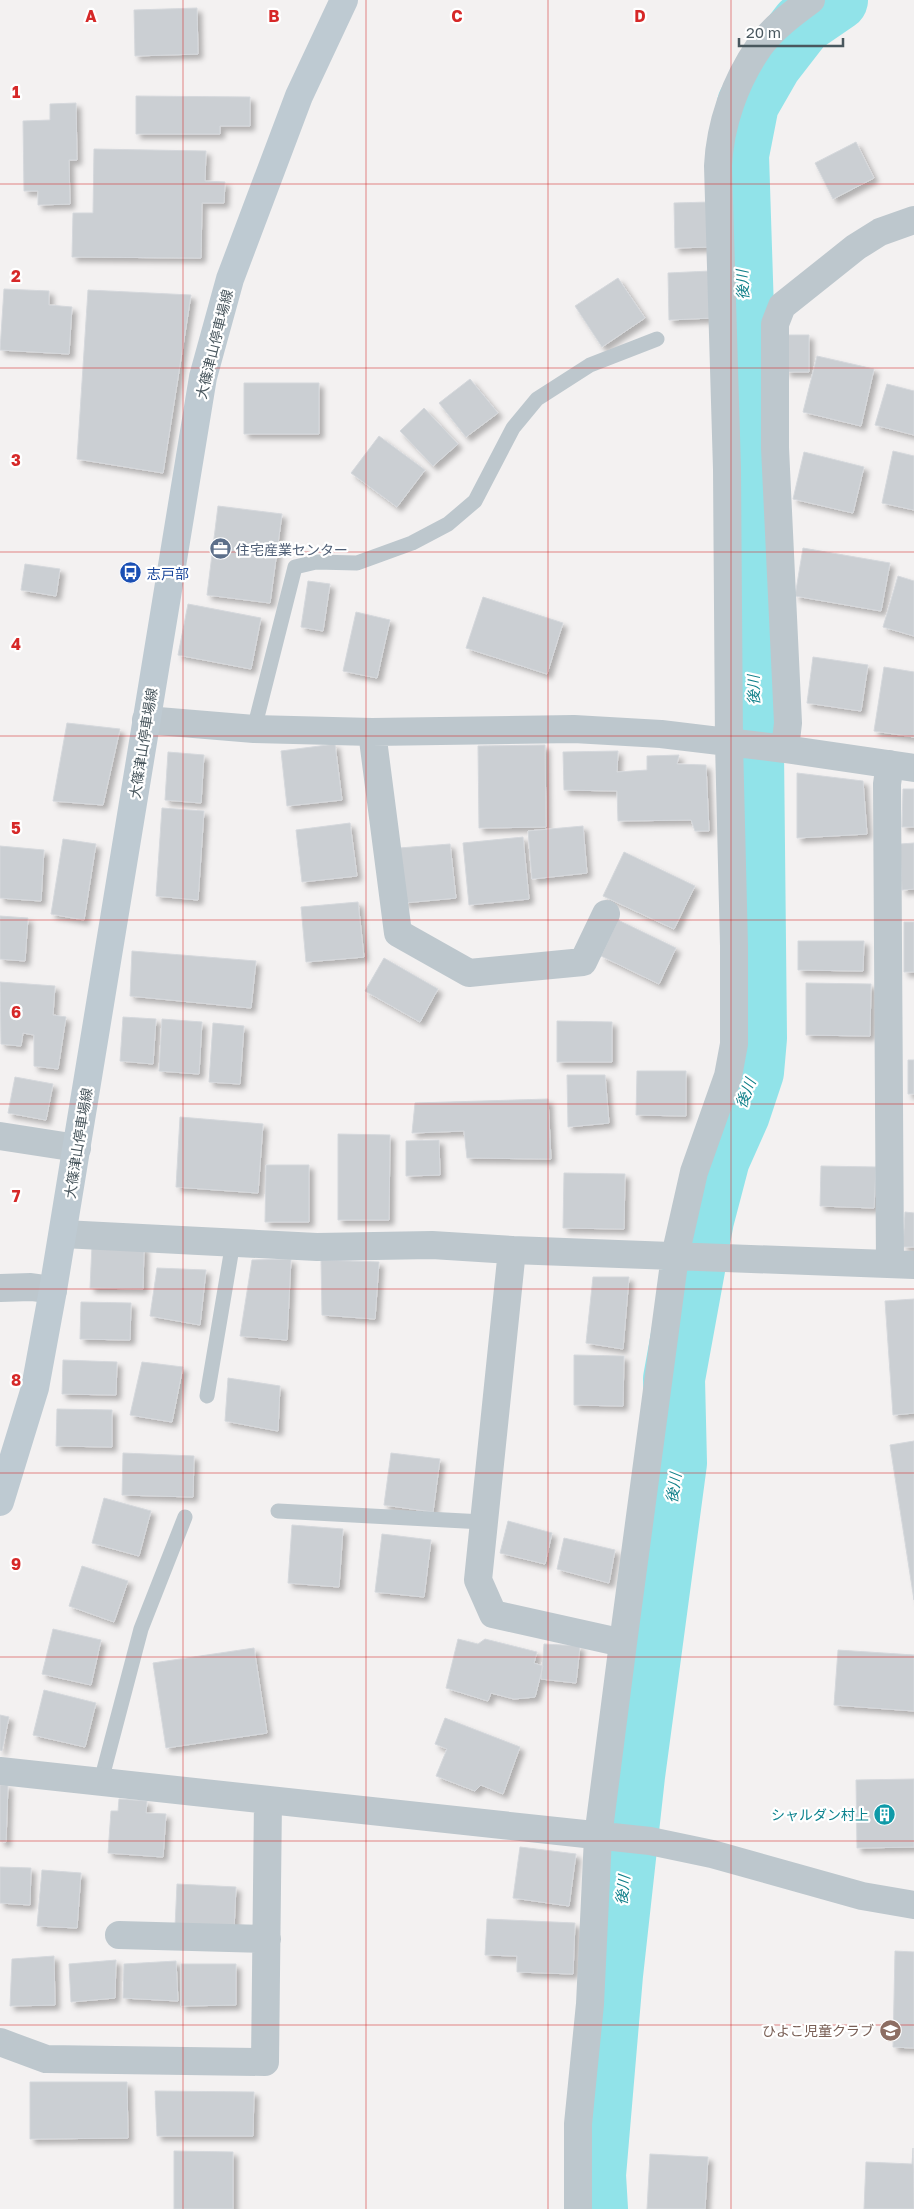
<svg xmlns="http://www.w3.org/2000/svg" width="914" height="2209" font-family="'Golos Text','Noto Sans JP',sans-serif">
	<defs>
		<filter id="shadow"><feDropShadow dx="4.5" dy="4.5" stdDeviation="2.5" flood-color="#0004"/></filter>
	</defs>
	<rect width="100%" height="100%" fill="#f3f1f1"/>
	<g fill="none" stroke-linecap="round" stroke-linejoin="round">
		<path stroke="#91e3e9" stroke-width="62" d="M597 2209 595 2175 612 1975 634 1776 676 1463 674 1379 703 1220 719 1159 739 1114 753 1072 756 1038 751 560 738 155 748 104 771 64 802 24 837 0"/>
	</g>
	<path fill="#cbcfd3" stroke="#d5d8dc" filter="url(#shadow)" d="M197 8 198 54 135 56 134 10Z
		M136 96 250 97V126H220V134H136Z
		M76 103 77 160H69L70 204 38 205V191H24L23 121 50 120V104Z
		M856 142 874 178 833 199 815 163Z
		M94 149 206 151 205 181 225 182 224 203H202L201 258 72 257 73 213H93Z
		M709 202V247L675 248 674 203Z
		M710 271 711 318 669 320 668 273Z
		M618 278 645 318 602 347 575 306Z
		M4 289 49 291V305L72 307 69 354 0 350Z
		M88 290 191 295 163 473 77 459Z
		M786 335H809V372H786Z
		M817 356 874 369 861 426 803 412Z
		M470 379 498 413 466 437 439 403Z
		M244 383H319V434H244Z
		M887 384 914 391V435L875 425Z
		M424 408 458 444 433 466 400 431Z
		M379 436 425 470 397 507 351 473Z
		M893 451 914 456V510L882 503Z
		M804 452 864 467 853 513 793 499Z
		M218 506 282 514 270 603 207 595Z
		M803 548 890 563 881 611 795 596Z
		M25 564 60 569 56 596 21 590Z
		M898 576 914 581V636L883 627Z
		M308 581 330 584 323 631 301 627Z
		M483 597 563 623 547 674 466 648Z
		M188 604 261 618 251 669 178 655Z
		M356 612 390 620 377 678 343 671Z
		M813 657 868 665 861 711 807 703Z
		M884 667 914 672V737L874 731Z
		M67 723 120 729 103 805 53 801Z
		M335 744 342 800 287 806 281 751Z
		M545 745 546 827 479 828 478 746Z
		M618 751 617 772 647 770V756L679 755 677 764 706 765 709 831H695L691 820 618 821 617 791 564 790 563 752Z
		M168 752 204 755 201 803 165 800Z
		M797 773 863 781 867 834 797 838Z
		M903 789H914V827H902Z
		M162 808 204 811 198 900 156 896Z
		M350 823 357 876 302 882 296 830Z
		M583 826 587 873 532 879 528 831Z
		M523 837 529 899 469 905 463 843Z
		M63 839 96 844 84 920 51 914Z
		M914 843V889L902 890 900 844Z
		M450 844 456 898 404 903 399 848Z
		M0 846 44 850 41 901 0 898Z
		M624 852 695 886 674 929 603 896Z
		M358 902 364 957 306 962 301 907Z
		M0 916 28 918 25 961 0 959Z
		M618 920 676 948 659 984 601 956Z
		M904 922H914V972H904Z
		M798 941H864L863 971 798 970Z
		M132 951 256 961 251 1008 130 996Z
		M384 958 438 989 420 1022 365 991Z
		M0 982 55 986 53 1015 66 1017 58 1069 34 1066V1035L23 1033 21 1046 1 1044Z
		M806 983 871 984 870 1036 806 1035Z
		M123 1017 156 1019 153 1064 120 1061Z
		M162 1019 202 1022 199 1074 159 1071Z
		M557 1021 612 1022V1062H557Z
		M213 1023 244 1026 240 1084 209 1082Z
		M908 1060H914V1094H908Z
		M637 1071H686V1116L636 1115Z
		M567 1075H605L609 1123 568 1127Z
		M15 1077 53 1084 46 1120 8 1113Z
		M548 1099 551 1159 467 1158 464 1131 412 1133 415 1103Z
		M180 1117 263 1124 258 1193 176 1187Z
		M338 1134 390 1135 389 1220H338Z
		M439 1140 440 1175 406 1176V1141Z
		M266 1165H309V1222H265Z
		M821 1166 876 1167 874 1208 820 1206Z
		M564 1173 625 1174 624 1229 563 1228Z
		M905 1212 914 1213V1247H903Z
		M92 1245 144 1247 143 1289 90 1288Z
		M291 1259 287 1340 240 1336 252 1260Z
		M321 1260 379 1262 375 1319 322 1315Z
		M157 1268 206 1270 200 1325 150 1316Z
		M593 1277H629L623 1349 586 1343Z
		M914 1299V1413L893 1415 885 1301Z
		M81 1302 131 1303 130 1340 80 1339Z
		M574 1355 624 1356 623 1406 574 1405Z
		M63 1360 117 1362 116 1395 62 1394Z
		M142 1362 183 1367 172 1422 130 1415Z
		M228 1378 280 1386 278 1431 225 1421Z
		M57 1409 112 1410V1447L56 1446Z
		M914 1441V1600L890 1445Z
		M123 1453 194 1456 193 1497 122 1495Z
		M391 1453 440 1459 433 1512 384 1505Z
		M104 1498 151 1511 139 1556 92 1543Z
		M508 1521 552 1533 545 1564 500 1553Z
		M292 1525 343 1529 339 1587 288 1583Z
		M382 1534 431 1540 424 1597 375 1592Z
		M564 1538 615 1550 609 1583 557 1569Z
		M82 1566 128 1581 114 1622 69 1606Z
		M53 1629 101 1640 91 1685 42 1674Z
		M458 1639 478 1644 485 1639 537 1652 534 1663 543 1666 535 1697 514 1699 491 1693 488 1701 446 1688Z
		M544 1644 580 1646 576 1683 541 1679Z
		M254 1648 267 1733 166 1748 153 1663Z
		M838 1650 914 1655V1711L834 1705Z
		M44 1690 96 1703 85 1747 33 1735Z
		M0 1715 9 1717 2 1751 0 1750Z
		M445 1718 520 1747 503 1794 481 1785 475 1791 436 1776 447 1749 435 1744Z
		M914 1779V1847L857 1848 856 1780Z
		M0 1785H8L6 1842 0 1841Z
		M119 1799 147 1801 146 1813 166 1814 163 1857 108 1853 111 1811H118Z
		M520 1847 576 1854 569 1906 513 1898Z
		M0 1867 31 1868 30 1905 0 1903Z
		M42 1870 81 1873 77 1928 37 1926Z
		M177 1884 236 1887 234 1930 175 1927Z
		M487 1919 575 1923 573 1974 517 1972V1956L485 1955Z
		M895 1951 914 1952V2048L893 2047Z
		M54 1956 55 2005 10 2006 12 1959Z
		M116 1960 115 1998 71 2002 69 1964Z
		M176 1961 178 2001 123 1998 124 1964Z
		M181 1964H236V2005L181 2006Z
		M30 2082H127L128 2138 30 2139Z
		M155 2091 254 2092 253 2136H157Z
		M913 2148 914 2209H864L866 2162 912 2164Z
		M174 2151 233 2152V2209H174Z
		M650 2154 708 2157 705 2209H647Z"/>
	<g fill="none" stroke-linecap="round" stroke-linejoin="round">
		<path stroke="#bdc7cd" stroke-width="15" d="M254 729 295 567 316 562 357 563 412 543 448 524 475 501 513 428 537 399 590 365 657 339
			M207 1396 233 1242
			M278 1511 483 1522
			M101 1781 141 1629 185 1517"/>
		<path stroke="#bdc7cd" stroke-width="28" d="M146 720 254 729 372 732 574 729 661 734 785 749 914 768
			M372 732 398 933 469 973 583 962 606 914
			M785 749 788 723 775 448V324L782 306 856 247 880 232 914 220
			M0 1136 77 1148
			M63 1234 317 1247 432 1245 512 1250 914 1265
			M512 1250 478 1580 493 1614 623 1643
			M890 1264 887 784 890 764
			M0 1288 31 1287 53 1290
			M0 1771 650 1841 712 1854 862 1896 914 1905
			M119 1935 267 1939
			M0 2042 46 2059 265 2062 268 1800
			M578 2209V2124L590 2004 598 1837 623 1643 675 1256 694 1172 728 1076 734 1044V946L729 743 727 469 718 166C720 124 735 82 759 47 773 28 792 14 811 0"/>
		<path stroke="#becad2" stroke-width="28" d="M0 1502 35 1388 53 1290 203 377 230 279 299 96 344 0"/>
	</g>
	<path fill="none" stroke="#d62828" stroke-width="1" stroke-opacity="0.55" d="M183 0V2209M366 0V2209M548 0V2209M731 0V2209M0 184H914M0 368H914M0 552H914M0 736H914M0 920H914M0 1104H914M0 1289H914M0 1473H914M0 1657H914M0 1841H914M0 2025H914"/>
	<defs>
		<symbol id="office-disc" viewBox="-11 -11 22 22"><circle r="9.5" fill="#5c6f8a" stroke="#fff"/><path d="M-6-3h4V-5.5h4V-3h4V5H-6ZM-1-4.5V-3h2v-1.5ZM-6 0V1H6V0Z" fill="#fff"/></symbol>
		<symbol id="bus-disc" viewBox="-11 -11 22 22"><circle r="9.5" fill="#1a4fb4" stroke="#fff"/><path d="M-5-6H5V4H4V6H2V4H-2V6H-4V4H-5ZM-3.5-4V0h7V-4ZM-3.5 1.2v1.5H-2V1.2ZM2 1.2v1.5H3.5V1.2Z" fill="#fff"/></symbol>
		<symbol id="building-disc" viewBox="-11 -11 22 22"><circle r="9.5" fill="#0f9aa8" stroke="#fff"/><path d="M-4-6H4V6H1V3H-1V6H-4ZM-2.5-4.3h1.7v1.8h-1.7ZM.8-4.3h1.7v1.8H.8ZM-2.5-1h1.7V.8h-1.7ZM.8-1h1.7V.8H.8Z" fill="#fff"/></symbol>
		<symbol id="school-disc" viewBox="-11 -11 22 22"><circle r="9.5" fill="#8d6e63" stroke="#fff"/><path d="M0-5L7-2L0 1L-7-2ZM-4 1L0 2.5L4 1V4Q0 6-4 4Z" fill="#fff"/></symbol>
	</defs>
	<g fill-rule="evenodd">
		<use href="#office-disc" x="208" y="536" width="25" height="25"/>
		<use href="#bus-disc" x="118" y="560" width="25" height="25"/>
		<use href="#building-disc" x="872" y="1802" width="25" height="25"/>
		<use href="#school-disc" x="878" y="2018" width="25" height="25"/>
	</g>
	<g text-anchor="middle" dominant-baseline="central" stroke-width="4.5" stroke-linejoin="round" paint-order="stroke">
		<g font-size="14" fill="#49575e" stroke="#fff">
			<text transform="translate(214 344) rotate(-76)">大篠津山停車場線</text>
			<text transform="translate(143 743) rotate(-81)">大篠津山停車場線</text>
			<text transform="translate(78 1143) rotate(-81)">大篠津山停車場線</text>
		</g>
		<g font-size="14" fill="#4e5e75" stroke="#fff" text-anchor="start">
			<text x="236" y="549">住宅産業センター</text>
		</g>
		<g font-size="14" fill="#164399" stroke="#fff" text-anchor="start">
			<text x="147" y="573">志戸部</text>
		</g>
		<g font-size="14" fill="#0d838f" stroke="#fff" text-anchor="end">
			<text x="869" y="1814">シャルダン村上</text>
		</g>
		<g font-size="14" fill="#785e54" stroke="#fff" text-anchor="end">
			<text x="874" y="2030">ひよこ児童クラブ</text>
		</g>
		<g font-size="15" font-style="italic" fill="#12818a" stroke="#fff">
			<text transform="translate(742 285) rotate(-92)">後川</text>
			<text transform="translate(753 690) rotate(-91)">後川</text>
			<text transform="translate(745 1093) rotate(-69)">後川</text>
			<text transform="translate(673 1488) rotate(-82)">後川</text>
			<text transform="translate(622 1890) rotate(-84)">後川</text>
		</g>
	</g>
	<g font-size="16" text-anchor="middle" font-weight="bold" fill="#d62828" stroke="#fff" stroke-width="4.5" stroke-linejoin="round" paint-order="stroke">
		<text x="91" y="22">A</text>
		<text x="274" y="22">B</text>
		<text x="457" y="22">C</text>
		<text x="640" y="22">D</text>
		<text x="16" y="98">1</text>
		<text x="16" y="282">2</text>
		<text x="16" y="466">3</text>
		<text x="16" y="650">4</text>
		<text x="16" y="834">5</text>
		<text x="16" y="1018">6</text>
		<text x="16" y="1202">7</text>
		<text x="16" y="1386">8</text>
		<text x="16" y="1570">9</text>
	</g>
	<path d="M739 38v8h104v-8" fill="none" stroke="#49575e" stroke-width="2.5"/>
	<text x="746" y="38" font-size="15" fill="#49575e" stroke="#ffffff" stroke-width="4" paint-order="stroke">20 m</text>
</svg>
